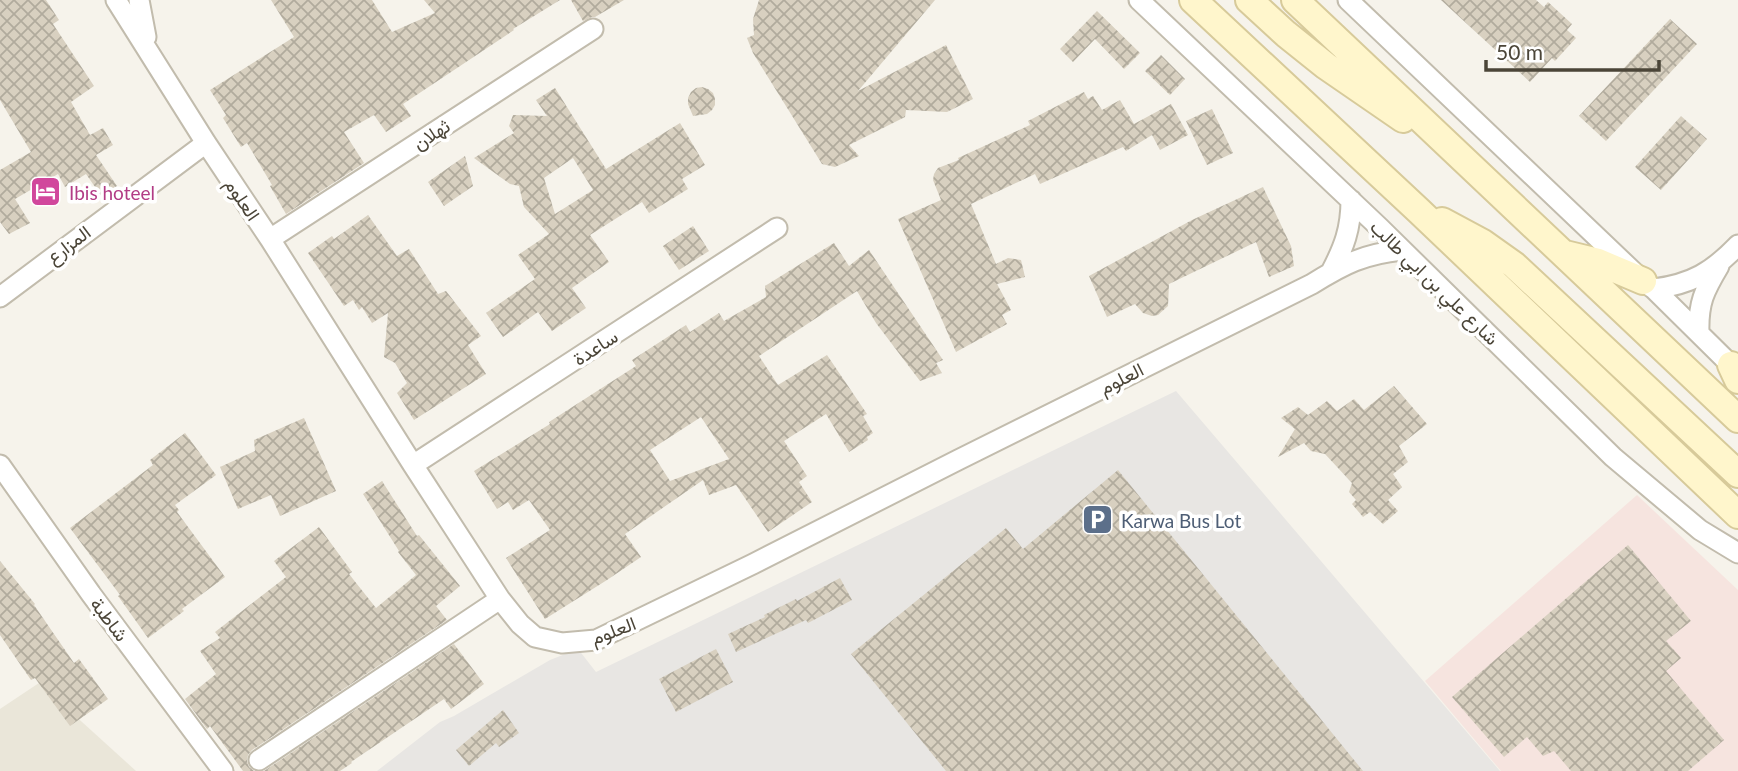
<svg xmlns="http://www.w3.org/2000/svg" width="1738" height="771" font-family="Lato,Vazirmatn,sans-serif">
	<defs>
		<pattern id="building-cross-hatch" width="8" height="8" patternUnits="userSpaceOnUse" patternTransform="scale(1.75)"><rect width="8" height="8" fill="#d8d0c0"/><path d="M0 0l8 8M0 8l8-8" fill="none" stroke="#b1ab9d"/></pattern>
	</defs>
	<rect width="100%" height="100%" fill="#f6f3eb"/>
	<path fill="#eae6d9" d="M39 683 136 771H0V709Z"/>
	<path fill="#f6e4df" d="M1637 495 1738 590V771H1501L1425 681Z"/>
	<path fill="#e8e6e3" d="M1176 391 1500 771H377L440 722 454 716 550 660 578 649 596 672Z"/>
	<path fill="url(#building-cross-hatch)" fill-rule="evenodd" d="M0 0H46L59 20 53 24 94 86 71 102 90 135 103 128 113 145 96 155 117 186 102 197 86 174 65 187 58 174 15 199 30 223 9 234 0 222V170L31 152 0 100Z
		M271 0H372L392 32 435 13 424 0H560L513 29 514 30 403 104 411 116 386 132 374 115 344 132 364 163 286 214 270 186 272 185 247 143 241 147 223 118 226 115 210 90 294 37Z
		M571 0H624L595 17H592L583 21Z
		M759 0H935L858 91 946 45 973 99 947 112 906 110 905 117 849 145 859 156 835 167 822 164 753 53 747 38 754 35 753 19Z
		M1441 0H1536L1544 7 1548 2 1572 24 1567 30 1576 38 1555 61 1552 58 1530 82Z
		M1097 11 1140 53 1124 69 1095 39 1073 62 1060 49Z
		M1670 19 1697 44 1606 141 1579 116Z
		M1161 55 1185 79 1170 95 1145 71Z
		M702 87 708 89 713 93 715 99V105L712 110 707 114 693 116 688 104V98L691 92 696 88Z
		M555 88 606 169 680 123 705 165 682 179 688 189 649 213 642 202 590 235 609 262 572 288 586 308 552 331 538 312 503 337 486 313 535 279 518 255 549 234 524 207 519 186 510 184 474 158 514 133 509 126 513 115 547 116 536 100ZM573 158 593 190 555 214 544 178Z
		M1084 92 1088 99 1093 96 1102 110 1120 100 1134 124 1171 104 1188 135 1160 150 1152 135 1126 151 1123 147 1040 184 1035 174 971 204 996 264 1008 258 1021 260 1025 277 997 284 1011 310 1002 315 1007 324 956 352 898 219 941 200 933 180 934 174 938 168 959 160 958 158 1030 125 1028 121Z
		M1212 109 1233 153 1207 165 1186 121Z
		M1681 116 1707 139 1661 190 1635 167Z
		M465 156 473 186 444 206 428 182Z
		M1263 187 1291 246 1294 266 1269 277 1256 242 1169 284 1168 306 1158 315 1152 316 1143 313 1135 304 1107 317 1089 276 1192 220Z
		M368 215 397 256 409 249 438 294 446 291 481 336 468 345 486 374 414 420 397 393 407 383 395 363 384 357 388 313 372 323 362 307 359 310 353 300 344 306 308 253 332 236 334 239Z
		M693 226 709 251 679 270 663 246Z
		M834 243 849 266 869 250 943 360 936 363 942 373 920 381 876 323 857 291 759 356 778 385 827 355 867 414 863 416 873 433 867 437 868 440 849 452 826 414 784 441 807 476 799 482 812 502 768 532 736 485 709 495 703 480 625 534 641 557 607 580 545 619 506 558 550 530 529 500 513 510 508 502 497 509 474 471 550 424 549 422 636 366 632 360 686 325 690 332 719 313 724 321 766 297 765 286ZM701 417 729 459 670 481 650 450Z
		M1394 386 1427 424 1399 446 1408 462 1393 474 1402 487 1388 500 1398 511 1383 524 1370 512 1363 517 1352 504 1356 500 1349 492 1352 483 1325 454 1311 451 1304 443 1278 457 1295 429 1281 418 1298 407 1308 415 1327 401 1337 411 1354 399 1364 410Z
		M304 418 336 491 280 516 271 495 238 509 220 467 255 451 254 440Z
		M185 433 216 475 175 505 179 510 177 512 225 577 182 609 184 611 148 638 118 596 120 595 70 528 153 465 150 460Z
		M1118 470 1363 771H946L851 654 1006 528 1023 549Z
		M382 481 417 536 419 535 460 586 436 606 447 620 252 750 248 755 247 761 249 767 254 771H243L210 726 207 729 185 699 216 674 200 651 220 638 215 632 286 577 274 561 319 527 352 572 349 574 376 608 416 575 398 552 399 551 363 494Z
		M1628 545 1691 621 1666 641 1681 658 1666 671 1724 740 1688 771H1571L1554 751 1543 756 1527 737 1504 757 1452 697Z
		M0 561 35 604 34 605 74 663 79 659 108 699 70 726 35 678 31 680 0 635Z
		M840 578 852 600 808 623 806 620 736 652 728 634 765 617 764 615 796 599 797 601Z
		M454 644 484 684 451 709 444 699 351 762 352 763 340 771H264Z
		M716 649 733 682 676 712 659 679Z
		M503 710 519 733 499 747 496 743 469 766 456 750Z"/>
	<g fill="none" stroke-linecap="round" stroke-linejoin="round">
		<defs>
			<path id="street" d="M116 0 206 143 270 239 413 465 500 599 520 624 535 637 562 643 596 640 753 564 958 460 1312 284C1344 264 1364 254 1402 250
				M139 0 146 37
				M1139 0 1379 227 1613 457 1700 530 1738 553
				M1348 0 1643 281 1654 289 1738 372
				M270 239 593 29
				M1331 272C1344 247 1351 229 1351 200
				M1654 289C1692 284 1712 272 1738 245
				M0 297 206 143
				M1699 333C1698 303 1704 291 1719 266
				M0 465 91 594 223 771
				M413 465 777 228
				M259 760 500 599"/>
			<path id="secondary" d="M1193 0 1418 210 1738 515
				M1249 0 1286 34 1326 66 1403 119
				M1295 0 1738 419
				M1442 221 1483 243 1514 265 1738 474
				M1565 254 1598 262 1643 281
				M1731 365 1738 380"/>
		</defs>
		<use href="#street" stroke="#c2bcad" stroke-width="23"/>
		<use href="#secondary" stroke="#d7ca9a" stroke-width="30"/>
		<use href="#street" stroke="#fff" stroke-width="19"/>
		<use href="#secondary" stroke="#fff6cc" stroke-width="26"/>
	</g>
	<defs>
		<symbol id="hotel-square" viewBox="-11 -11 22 22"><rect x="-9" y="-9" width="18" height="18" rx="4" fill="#d1479c" stroke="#fff"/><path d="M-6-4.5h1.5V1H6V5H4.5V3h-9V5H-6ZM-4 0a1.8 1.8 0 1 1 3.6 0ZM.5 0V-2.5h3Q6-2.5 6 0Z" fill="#fff"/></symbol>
		<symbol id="parking-square" viewBox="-11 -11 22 22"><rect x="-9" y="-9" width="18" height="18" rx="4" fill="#5c6f8a" stroke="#fff"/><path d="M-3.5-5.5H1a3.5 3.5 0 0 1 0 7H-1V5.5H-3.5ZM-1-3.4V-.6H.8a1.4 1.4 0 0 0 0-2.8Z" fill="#fff"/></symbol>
	</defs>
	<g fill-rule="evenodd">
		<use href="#hotel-square" x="28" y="174" width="35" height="35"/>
		<use href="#parking-square" x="1080" y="502" width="35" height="35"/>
	</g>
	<g text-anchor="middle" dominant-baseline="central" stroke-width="7" stroke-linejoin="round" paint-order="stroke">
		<g font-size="19" fill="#4b4538" stroke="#fff">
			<text transform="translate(431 134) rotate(-33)">ثهلان</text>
			<text transform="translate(243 199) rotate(56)">العلوم</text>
			<text transform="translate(68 244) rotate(-37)">المزارع</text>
			<text transform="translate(1435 282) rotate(44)">شارع علي بن ابي طالب</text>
			<text transform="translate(595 347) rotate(-33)">ساعدة</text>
			<text transform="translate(1121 378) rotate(-27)">العلوم</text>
			<text transform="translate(110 619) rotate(53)">شاطبة</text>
			<text transform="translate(613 630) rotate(-21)">العلوم</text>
		</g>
		<g font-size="19" fill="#b23c85" stroke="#fff" text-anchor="start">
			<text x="69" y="192">Ibis hoteel</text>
		</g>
		<g font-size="19" fill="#4e5e75" stroke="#fff" text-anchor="start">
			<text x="1121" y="520">Karwa Bus Lot</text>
		</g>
	</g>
	<path d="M1486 60v10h173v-10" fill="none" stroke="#4b4538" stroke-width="3.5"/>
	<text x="1496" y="60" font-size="21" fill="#4b4538" stroke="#ffffff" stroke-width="5" paint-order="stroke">50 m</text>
</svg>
